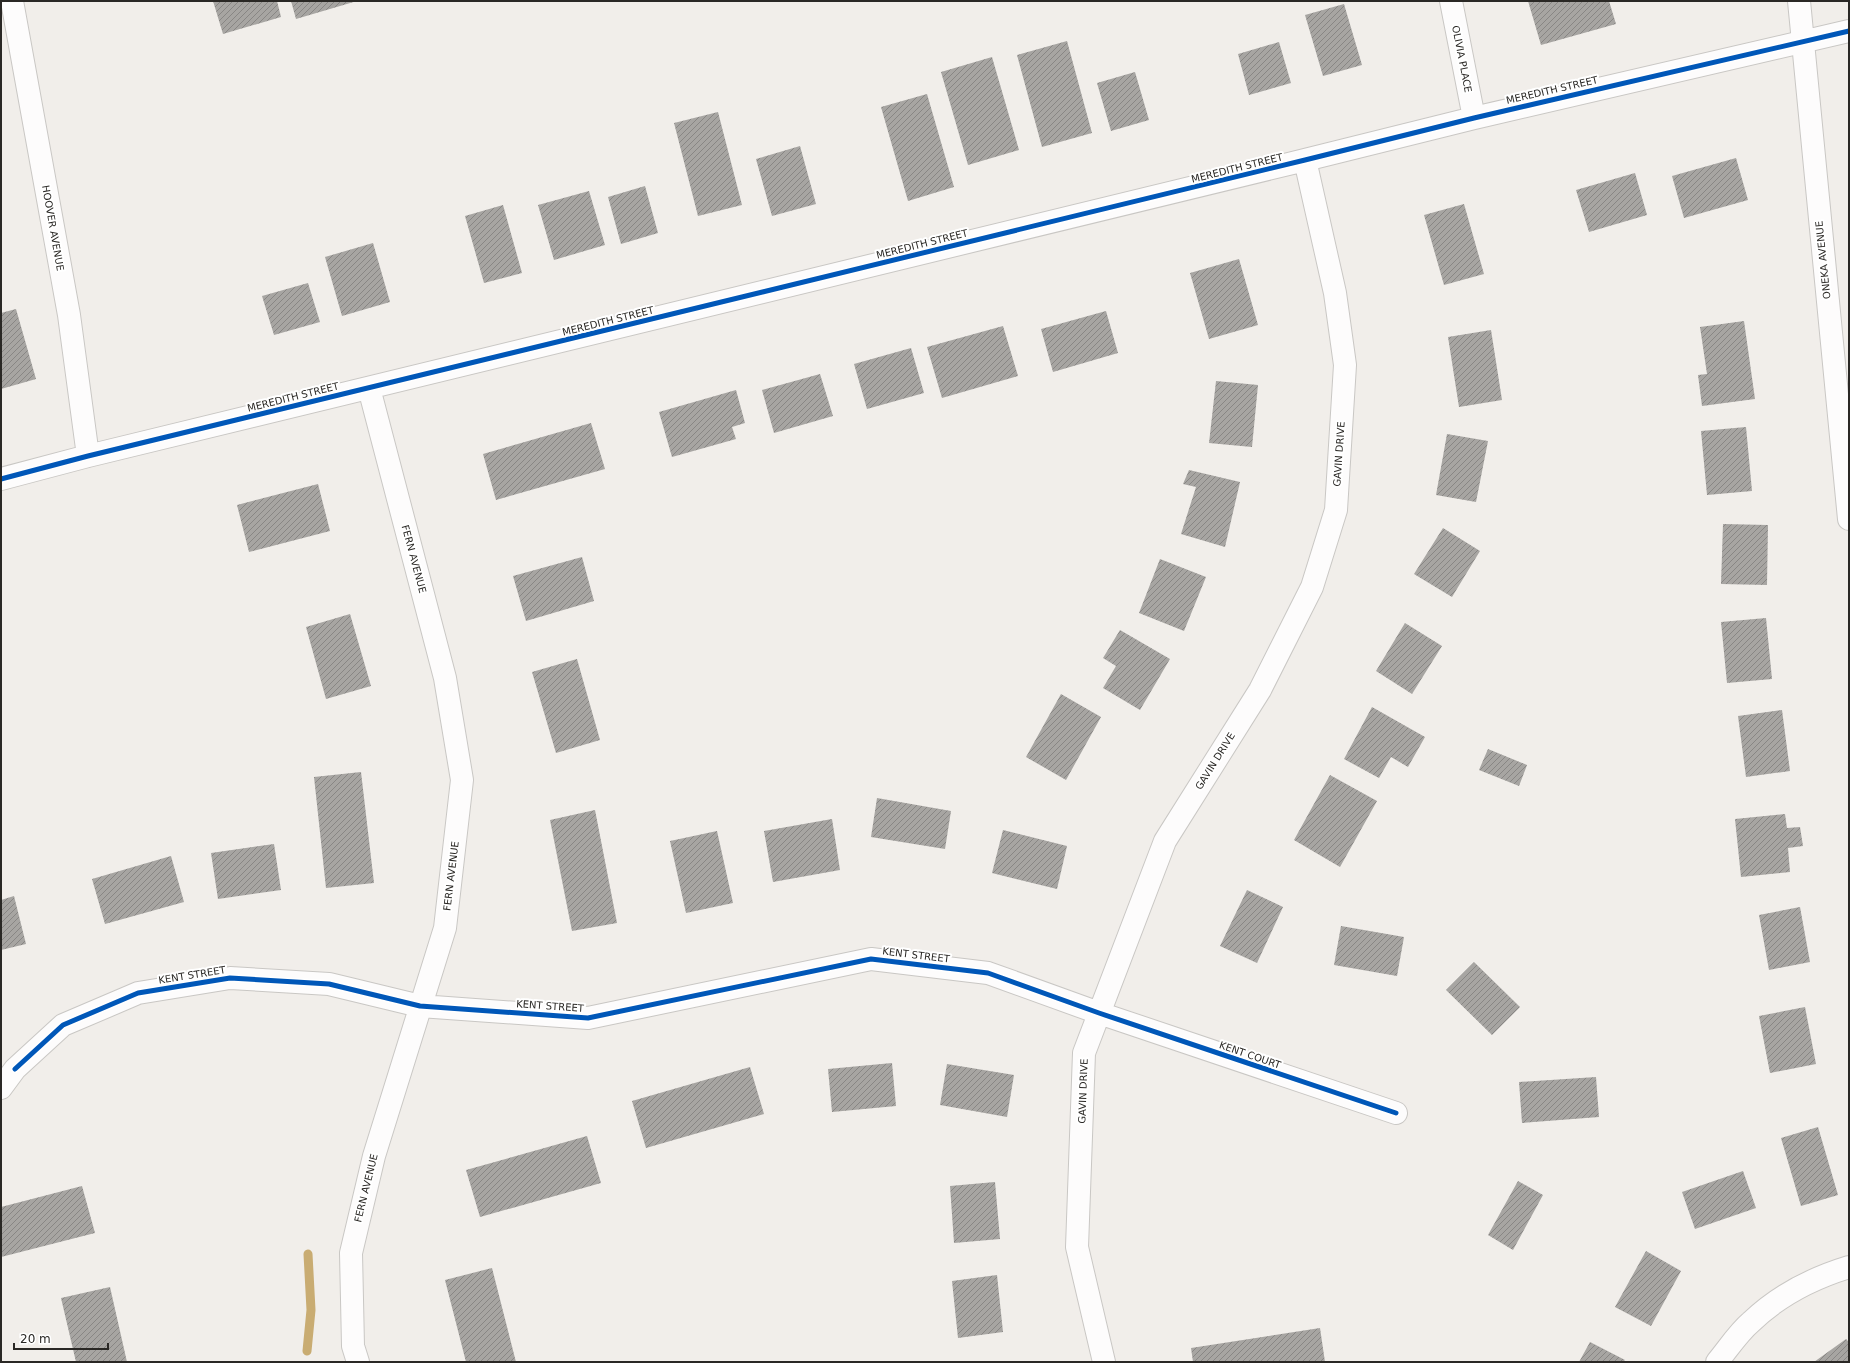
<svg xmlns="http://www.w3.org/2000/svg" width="1850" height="1363" font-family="'DejaVu Sans',sans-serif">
	<defs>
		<pattern id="building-hatch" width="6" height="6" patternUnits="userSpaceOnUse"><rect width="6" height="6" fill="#a7a5a2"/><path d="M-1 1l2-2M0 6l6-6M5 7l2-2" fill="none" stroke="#888684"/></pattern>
	</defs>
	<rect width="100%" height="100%" fill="#f1eeea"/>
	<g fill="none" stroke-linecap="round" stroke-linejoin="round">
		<path stroke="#c9ac72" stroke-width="9" d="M307 1351 311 1310 308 1254"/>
	</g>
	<path fill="url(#building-hatch)" d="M213 1H277L281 17 223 34Z
		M291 1H357L296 19Z
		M1528 1H1609L1616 24 1541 45Z
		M1344 4 1362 65 1323 76 1305 15Z
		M1067 41 1092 133 1042 147 1017 55Z
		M1279 42 1291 83 1249 95 1238 54Z
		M992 57 1019 150 968 165 941 72Z
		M1135 72 1149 120 1111 131 1097 83Z
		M927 94 954 187 908 201 881 107Z
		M718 112 742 205 698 216 674 123Z
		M800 146 816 204 772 216 756 159Z
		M1736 158 1748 200 1684 218 1672 176Z
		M1635 173 1647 215 1589 232 1576 190Z
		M645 186 658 233 621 244 608 197Z
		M589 191 605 245 554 260 538 205Z
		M1464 204 1484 274 1444 285 1424 215Z
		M503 205 522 273 484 283 465 216Z
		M373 243 390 302 342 316 325 257Z
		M1239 259 1258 325 1209 339 1190 273Z
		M308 283 320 322 274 335 262 296Z
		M16 309 36 379 1 389V313Z
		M1106 311 1118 353 1053 372 1041 329Z
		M1744 321 1755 399 1702 406 1698 375 1707 374 1700 327Z
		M1003 326 1018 376 942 398 927 347Z
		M1491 330 1502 400 1459 407 1448 337Z
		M911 348 924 393 867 409 854 364Z
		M820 374 833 416 774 433 762 390Z
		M1216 381 1258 385 1252 447 1209 443Z
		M736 390 745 423 732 427 736 439 672 457 659 412Z
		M591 423 605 469 496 500 483 454Z
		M1746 427 1752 491 1707 495 1701 431Z
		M1447 434 1488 441 1476 502 1436 495Z
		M1189 470 1240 482 1225 547 1181 534 1196 487 1183 484Z
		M318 484 330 531 249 552 237 505Z
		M1723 524 1768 525 1767 585 1721 584Z
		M1443 528 1480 551 1452 597 1414 574Z
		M582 557 594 601 526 621 513 576Z
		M1160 559 1206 577 1184 631 1139 613Z
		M350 614 371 686 326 699 306 627Z
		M1766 618 1772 679 1727 683 1721 622Z
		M1405 623 1442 646 1412 694 1376 671Z
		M1120 630 1170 659 1140 710 1103 688 1116 666 1103 658Z
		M577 659 600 740 556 753 532 672Z
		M1061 694 1101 717 1066 780 1026 757Z
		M1372 707 1425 737 1408 767 1391 757 1379 778 1344 759Z
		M1782 710 1790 771 1746 777 1738 716Z
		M1488 749 1527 765 1519 786 1479 770Z
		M361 772 374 883 326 888 314 777Z
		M1330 775 1377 801 1340 867 1294 840Z
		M877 798 951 811 945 849 871 837Z
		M595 810 617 923 572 931 550 820Z
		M1785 814 1787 828 1800 827 1803 846 1788 848 1790 872 1741 877 1735 819Z
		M832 819 840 870 773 882 764 831Z
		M1003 830 1067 846 1057 889 992 873Z
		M717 831 733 903 686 913 670 841Z
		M274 844 281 890 218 899 211 853Z
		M171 856 184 902 105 924 92 879Z
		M1247 890 1283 907 1257 963 1220 946Z
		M14 896 26 944 1 950V900Z
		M1800 907 1810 962 1769 970 1759 915Z
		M1341 926 1404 937 1397 976 1334 965Z
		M1474 962 1520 1007 1492 1035 1446 990Z
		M1805 1007 1816 1064 1770 1073 1759 1016Z
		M892 1063 896 1106 832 1112 828 1069Z
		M947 1064 1014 1075 1007 1117 940 1105Z
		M750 1067 764 1114 646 1148 632 1101Z
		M1596 1077 1599 1117 1522 1123 1519 1082Z
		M1818 1127 1838 1195 1801 1206 1781 1138Z
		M587 1136 601 1183 480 1217 466 1170Z
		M1743 1171 1756 1208 1695 1229 1682 1192Z
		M1518 1181 1543 1195 1513 1250 1488 1235Z
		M995 1182 1000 1239 954 1243 950 1186Z
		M82 1186 95 1233 1 1257V1207Z
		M1646 1251 1681 1271 1651 1326 1615 1307Z
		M492 1268 516 1362H466L445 1280Z
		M997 1275 1003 1332 958 1338 952 1281Z
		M110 1287 127 1362H76L61 1298Z
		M1320 1328 1325 1362H1193L1191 1348Z
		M1846 1339 1849 1342V1362H1814Z
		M1590 1342 1625 1360 1623 1362H1579Z"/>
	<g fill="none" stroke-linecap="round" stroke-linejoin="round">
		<defs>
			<path id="minor" d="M12 1 69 315 88 456
				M1451 1 1474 118
				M1799 1 1849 519
				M1 479 88 456 1305 160 1474 118 1849 31
				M1 1088 15 1069 63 1025 138 993 230 978 329 984 420 1006 588 1018 871 959 988 973 1099 1013 1396 1113
				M358 1362 353 1346 351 1253 374 1156 445 928 462 780 445 678 369 388
				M1104 1362 1077 1247 1084 1053 1165 841 1260 690 1312 587 1336 510 1345 365 1335 293 1305 160
				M1717 1362C1728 1349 1738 1333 1751 1322 1778 1296 1813 1278 1849 1267"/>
		</defs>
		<use href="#minor" stroke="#c9c7c4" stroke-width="24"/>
		<use href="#minor" stroke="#fdfcfc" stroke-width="22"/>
		<defs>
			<path id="cycleway" d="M1 479 88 456 1305 160 1474 118 1849 31
				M15 1069 63 1025 138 993 230 978 329 984 420 1006 588 1018 871 959 988 973 1099 1013 1396 1113"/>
		</defs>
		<use href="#cycleway" stroke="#fff" stroke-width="8"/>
		<use href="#cycleway" stroke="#0057b8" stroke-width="5"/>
	</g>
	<g text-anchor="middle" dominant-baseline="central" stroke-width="4" stroke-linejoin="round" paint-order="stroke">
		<g font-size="10" fill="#2a2825" stroke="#fff">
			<text transform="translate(1462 59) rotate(79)">OLIVIA PLACE</text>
			<text transform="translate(1552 90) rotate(-13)">MEREDITH STREET</text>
			<text transform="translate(1237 168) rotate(-14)">MEREDITH STREET</text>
			<text transform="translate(53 228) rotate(80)">HOOVER AVENUE</text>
			<text transform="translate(922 244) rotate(-14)">MEREDITH STREET</text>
			<text transform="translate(1823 260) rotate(-96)">ONEKA AVENUE</text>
			<text transform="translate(608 321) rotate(-14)">MEREDITH STREET</text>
			<text transform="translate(293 397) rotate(-14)">MEREDITH STREET</text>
			<text transform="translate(1339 454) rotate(-86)">GAVIN DRIVE</text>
			<text transform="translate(414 559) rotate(75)">FERN AVENUE</text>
			<text transform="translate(1215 761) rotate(-58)">GAVIN DRIVE</text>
			<text transform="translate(451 876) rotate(-83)">FERN AVENUE</text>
			<text transform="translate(916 955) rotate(7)">KENT STREET</text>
			<text transform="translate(192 975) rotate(-9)">KENT STREET</text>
			<text transform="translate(550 1006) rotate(4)">KENT STREET</text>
			<text transform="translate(1250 1055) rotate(19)">KENT COURT</text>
			<text transform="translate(1083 1091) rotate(-88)">GAVIN DRIVE</text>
			<text transform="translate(366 1188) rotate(-76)">FERN AVENUE</text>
		</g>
	</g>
	<rect width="1850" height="1363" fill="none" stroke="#2a2825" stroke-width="4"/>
	<path d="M14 1343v6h94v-6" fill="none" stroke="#2a2825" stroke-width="2"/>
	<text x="20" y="1343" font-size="12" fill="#2a2825" stroke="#ffffff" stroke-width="3" paint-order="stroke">20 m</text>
</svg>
